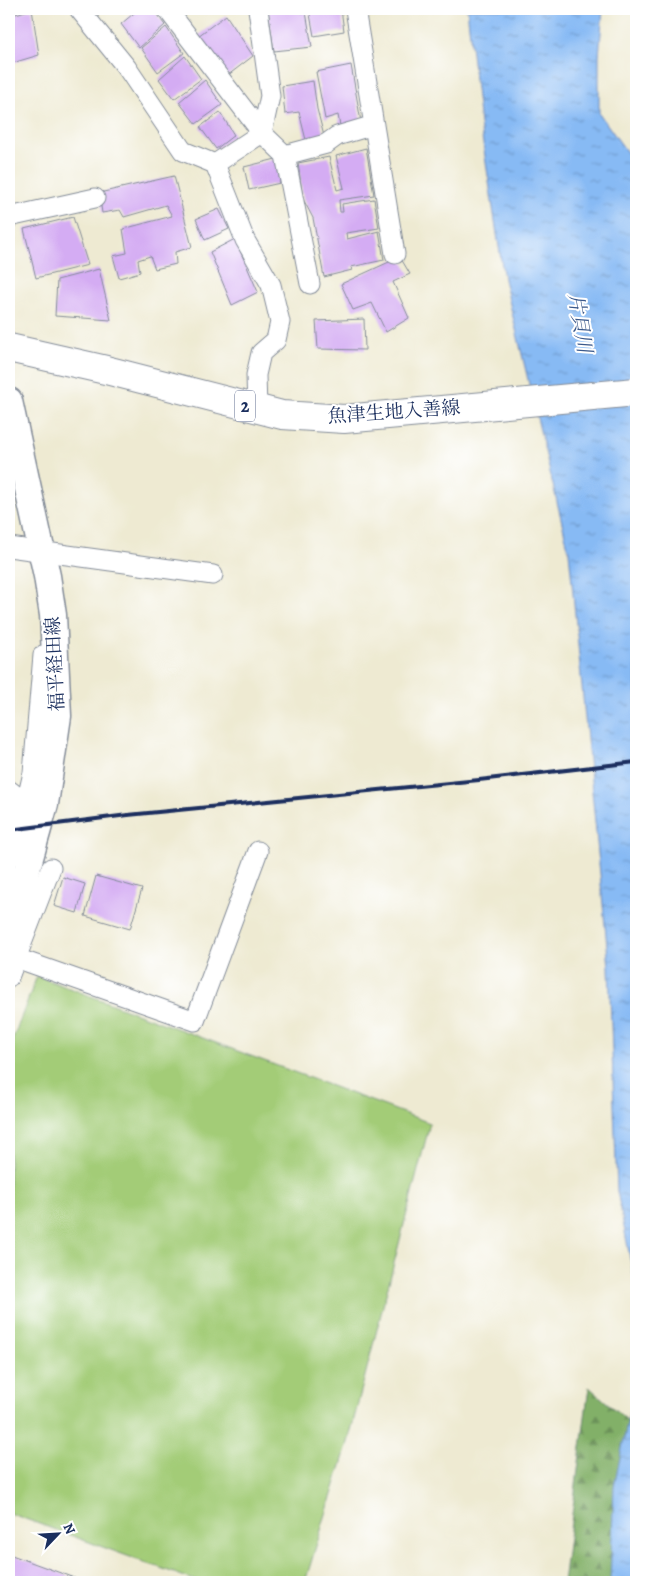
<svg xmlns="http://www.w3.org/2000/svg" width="645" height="1591" font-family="Alegreya,'Noto Serif JP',serif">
	<defs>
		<pattern id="forest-firs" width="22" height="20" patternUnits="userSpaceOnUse" patternTransform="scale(1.25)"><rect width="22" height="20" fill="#82b068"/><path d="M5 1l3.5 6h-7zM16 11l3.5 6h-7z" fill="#6a9059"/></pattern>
		<pattern id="water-ripples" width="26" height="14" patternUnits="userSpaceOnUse" patternTransform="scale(1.25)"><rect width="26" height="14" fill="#87baf4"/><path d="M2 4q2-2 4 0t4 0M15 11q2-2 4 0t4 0" fill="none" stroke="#6e98c9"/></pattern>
	</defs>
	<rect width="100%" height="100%" fill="#fff"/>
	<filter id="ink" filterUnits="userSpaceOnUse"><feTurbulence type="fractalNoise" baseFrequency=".02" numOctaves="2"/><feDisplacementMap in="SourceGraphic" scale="10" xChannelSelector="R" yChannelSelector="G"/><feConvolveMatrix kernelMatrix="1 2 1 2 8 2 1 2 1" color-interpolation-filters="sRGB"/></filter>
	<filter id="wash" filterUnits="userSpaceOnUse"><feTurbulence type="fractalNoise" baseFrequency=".0096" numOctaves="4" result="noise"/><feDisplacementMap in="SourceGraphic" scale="20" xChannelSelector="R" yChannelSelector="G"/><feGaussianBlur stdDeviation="1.12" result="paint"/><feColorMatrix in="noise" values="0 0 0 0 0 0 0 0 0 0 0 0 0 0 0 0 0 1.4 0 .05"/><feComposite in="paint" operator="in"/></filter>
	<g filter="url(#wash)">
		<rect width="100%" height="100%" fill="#eeead2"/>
		<path fill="#a3cc77" stroke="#5f7e6a" d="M37 976 430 1123 347 1446 305 1582H199L9 1513V1049Z"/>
		<path fill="url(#forest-firs)" stroke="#4e7063" d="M589 1387 636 1428V1582H563Z"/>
		<path fill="url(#water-ripples)" stroke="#5174a9" d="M467 9H603L599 56V113L636 165V1289L617 1191 609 967 569 552 504 279 480 124Z
			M636 1380V1582H610L614 1487Z"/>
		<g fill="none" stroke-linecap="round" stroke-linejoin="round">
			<path stroke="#87baf4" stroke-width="7" d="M9 770 10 771"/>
		</g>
		<g id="blocks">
			<path fill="#d4acf3" d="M32 9 39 55 9 64V16Z
				M139 9H152L165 25 139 48 121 24Z
				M268 9H302V13L306 12 312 47 274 51Z
				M309 9H341L344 31 314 36Z
				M226 15 253 56 227 76 198 36Z
				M166 27 184 53 158 72 141 48Z
				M185 56 201 79 174 99 159 79Z
				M351 65 361 122 340 126 338 115 325 119 316 72Z
				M205 80 222 105 196 124 179 102Z
				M313 81 317 109 324 136 306 140 299 112 285 114 282 86Z
				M220 112 234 135 216 149 200 127Z
				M366 148 374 195 339 200 340 212H343L342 204 374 199 379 228 346 233 347 239 379 231 384 260 351 267 352 270 324 277 313 218 303 199 298 163 329 157 337 190 344 188 336 156Z
				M276 159 280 183 249 190 244 167Z
				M174 176 192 247 175 252 176 264 155 269 150 256 138 260 140 272 119 278 113 256 127 253 123 229 172 216 166 205 124 217 120 210 102 213 99 193Z
				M219 209 229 229 205 240 196 219Z
				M73 217 88 265 36 278 24 229Z
				M235 239 258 292 232 305 210 252Z
				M400 257 410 274 393 282 409 318 386 332 372 303 353 310 341 284Z
				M99 269 111 320 55 316 57 280Z
				M364 319 365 350 318 349 316 321Z
				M96 876 142 889 130 929 85 916Z
				M63 877 85 884 77 913 54 906Z
				M9 1554 85 1582H9Z"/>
		</g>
	</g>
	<g filter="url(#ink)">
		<use href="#blocks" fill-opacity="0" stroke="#848c98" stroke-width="1"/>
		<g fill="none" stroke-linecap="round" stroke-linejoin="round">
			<defs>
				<path id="minor" d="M79 9 127 68 183 151 215 164 245 240 271 285 280 322 276 340 261 353 256 375 257 409
					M167 9 262 133 285 155
					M355 9 395 254
					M215 164 262 133 270 96 258 9
					M9 217 95 198
					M310 284 285 155 326 144 337 136 374 125
					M9 547 213 575
					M9 790 26 803
					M9 857 26 803 33 773 43 655
					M16 958 195 1021 258 851
					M9 977 51 868"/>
				<path id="secondary" d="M9 401 47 576 53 615 58 716 45 804 15 911 9 926"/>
				<path id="primary" d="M9 348 106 370 282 415 344 419 636 392"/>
			</defs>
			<use href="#minor" stroke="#848c98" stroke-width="21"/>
			<use href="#secondary" stroke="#848c98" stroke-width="29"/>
			<use href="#primary" stroke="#848c98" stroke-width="30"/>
			<use href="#minor" stroke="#fff" stroke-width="19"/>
			<use href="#secondary" stroke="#fff" stroke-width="26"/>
			<use href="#primary" stroke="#fff" stroke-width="28"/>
			<path stroke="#1b2f5e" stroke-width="4" d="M9 830 128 815 479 780 636 762"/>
		</g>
	</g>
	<g text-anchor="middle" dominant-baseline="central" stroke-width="4" stroke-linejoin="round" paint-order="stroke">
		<rect fill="#fff" stroke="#5f6d8e" stroke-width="1" x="235" y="390.5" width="20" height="31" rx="4"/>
		<g font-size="18" font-weight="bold" fill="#1b2f5e">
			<text x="245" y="406">2</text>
		</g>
		<g font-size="19" fill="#1b2f5e" stroke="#fff">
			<text transform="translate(394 412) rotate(-4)">魚津生地入善線</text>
			<text transform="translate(55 664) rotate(-93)">福平経田線</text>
		</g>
		<g font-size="20" font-style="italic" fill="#3b598b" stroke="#fff">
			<text transform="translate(580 323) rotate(80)">片貝川</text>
		</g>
	</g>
	<rect width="645" height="1591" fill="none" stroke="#fff" stroke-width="30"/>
	<g transform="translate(58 1534) rotate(65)" stroke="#ffffff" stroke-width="4" paint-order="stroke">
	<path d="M0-4L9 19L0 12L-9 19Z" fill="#1b2f5e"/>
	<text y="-8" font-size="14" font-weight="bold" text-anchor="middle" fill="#1b2f5e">N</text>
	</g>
</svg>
